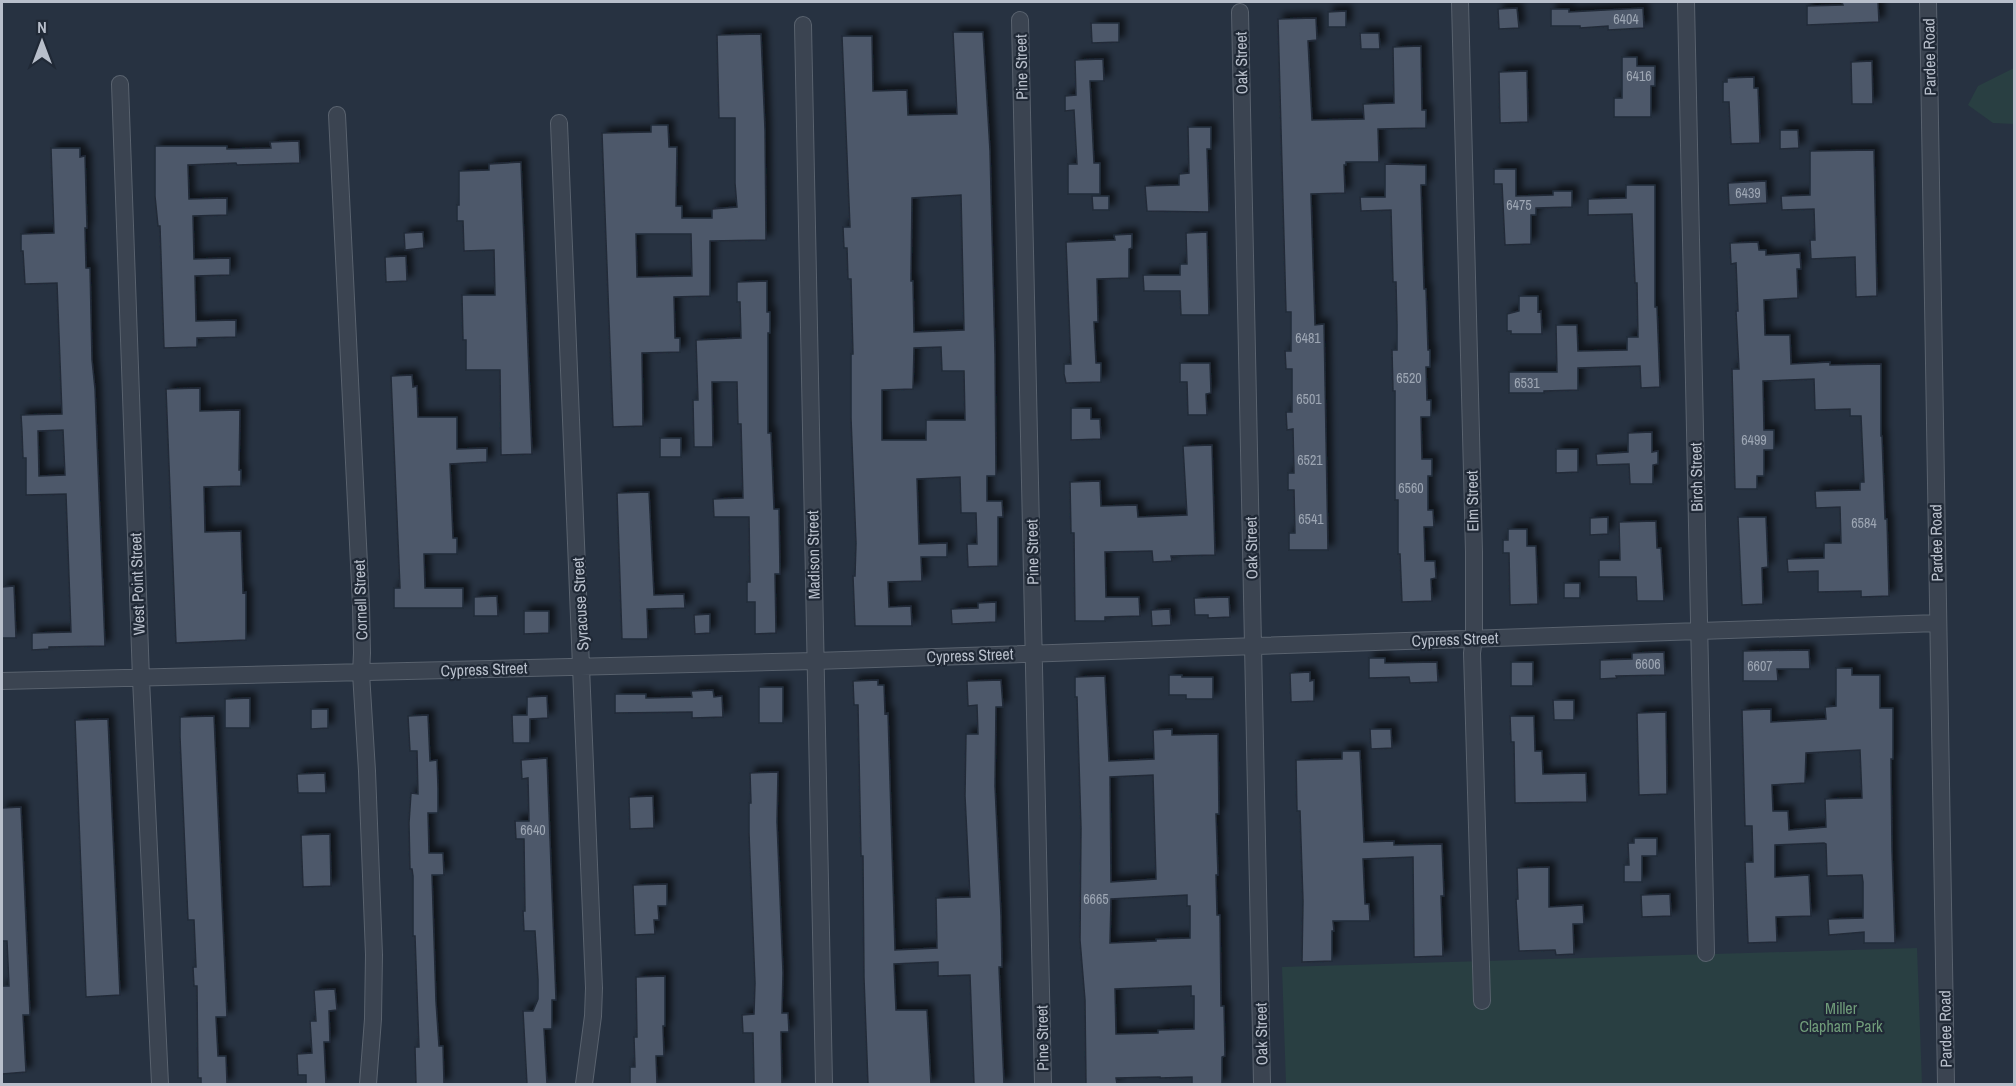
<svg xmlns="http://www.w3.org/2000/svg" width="2016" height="1086" font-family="'Archivo Narrow',sans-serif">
	<defs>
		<filter id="shadow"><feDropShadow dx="5.5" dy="-5.5" stdDeviation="3" flood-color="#0009"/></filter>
	</defs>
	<rect width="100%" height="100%" fill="#273241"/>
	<path fill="#293f42" d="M2014 68V124L1993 123 1968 105 1978 86Z
		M1917 948 1922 1084H1286L1282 967Z"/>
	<path fill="#4d596a" stroke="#222b38" stroke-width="1.5" fill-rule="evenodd" filter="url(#shadow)" d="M1842 2H1878L1879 22 1807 25V6L1843 5Z
		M1517 8 1519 28 1499 29 1498 9Z
		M1643 8 1644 28 1608 30V26L1580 28V26H1551V9H1569V12Z
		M1346 11V27H1328V12Z
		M1316 18 1317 40 1308 41 1312 120 1364 119 1363 104 1394 103 1393 47 1421 46 1422 110H1426V128L1378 129 1379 162H1346V165H1344L1345 193 1311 194 1315 325 1324 324 1328 550H1289V533H1295L1294 490H1288V473H1294L1293 429 1287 430 1286 412H1292V369H1286L1285 351H1291V312H1286L1278 19Z
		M1091 23H1119V42L1092 43Z
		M953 32H983L990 151 995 354 996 476H987V501H1002L1003 517H998V566L968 567 967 544H977L976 513H961L960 477 917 479 919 544 947 543V557H921L922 581 888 582 889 607 911 606 912 626H855L853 576H855L856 543 851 418V354H853L851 279H848L847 248H844L843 227H850L842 36H872L873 91 907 90 908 115 957 114ZM961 195 964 330 914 332 913 281H911L912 198ZM941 347 942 371H964L965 420H926V440H882V390L913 389 914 348Z
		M1360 33H1379L1380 49H1361Z
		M761 34 765 130 766 240 710 241V296L674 297 675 338H680V352L642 353 643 426 613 427 602 133 651 132V125H668L669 147H677L676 206H682V218H712V209L737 207 735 183V118H719L717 35ZM636 234H691L692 276 637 277Z
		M1622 57H1637V66H1655V86H1651V117H1614V98H1622Z
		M1103 59 1104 81H1090L1094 163H1100V194H1068V164H1077L1074 110 1065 111V96L1076 95 1075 60Z
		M1872 61 1873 104H1852L1851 62Z
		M1527 71 1528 122 1500 123 1499 72Z
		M1754 77V88H1758L1760 143 1731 144 1729 102H1723V82H1727V78Z
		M1188 127H1211V149H1207L1209 212 1147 211 1145 186 1179 185V174L1189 173Z
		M1780 130H1798L1799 148 1780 149Z
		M299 141 300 163 237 165 236 163 188 165 189 199 227 198V215L193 216 194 259 230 258V275L195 276 196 321 236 320V337L197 338V347L164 348 160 226H158L155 196V146H227V149L271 148 270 142Z
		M51 148H80V157L85 156 87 228H85L86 268H90L92 360 95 389 105 646 49 647V649L32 650V633L71 632 66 494 26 495V458H23L22 431 21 415 62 414 57 283 25 284 23 251H21V234L54 233ZM63 430 65 475 39 476 38 431Z
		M1874 150 1877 296 1856 297 1855 257 1811 259 1810 240H1815L1814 209 1782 210 1781 196 1810 195V151Z
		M521 162 532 454 501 455 500 370H466V340H463L462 295H495L494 250 464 251 463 221H457V205H459V171L489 170V164Z
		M1385 164 1426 165V185H1421L1424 289H1426L1428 350H1430V367H1426L1427 400H1431V417H1421L1422 459H1432V476H1428V510H1433L1434 527H1424L1425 561H1435L1436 578 1431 579 1432 601 1402 602 1400 554H1398V500H1395V391H1393L1392 350H1397V324L1396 282H1393L1391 210 1361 211 1360 197H1385Z
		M1494 169H1516V196L1553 195V191H1572V207L1536 208V215H1531V244L1505 245 1502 184H1494Z
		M1766 181 1767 203 1729 205 1728 183Z
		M1626 185H1655V307H1657L1660 387 1641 388 1640 366 1578 368V390L1544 391V393H1509V372H1557L1556 325H1577L1578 351 1627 350V337H1638L1637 283H1635L1632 214 1588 215V199L1626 198Z
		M1092 196H1109V210H1093Z
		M423 232 424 248 405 250 404 233Z
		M1207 232 1209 315H1181L1180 291H1144L1143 275H1180V264H1187L1186 233Z
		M1132 234V248L1129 249V278L1097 279 1098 322H1094L1096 363H1101V382L1066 383 1064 374V364H1071L1066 242 1115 240 1114 235Z
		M1758 242 1759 250H1766V255L1800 253 1801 269H1797L1798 298 1764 300 1765 335H1790L1791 364 1830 362V365L1881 364V436H1882L1885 519H1887L1889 596 1861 597V591L1818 592V571L1788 572 1787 559 1824 558V543H1841L1840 507 1816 508 1815 491 1860 490V482H1864L1861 416H1850V409L1815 410 1814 379 1763 381 1764 430H1774V450H1764V476H1757V489H1735L1732 369H1739L1736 311H1738L1736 263 1731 264 1730 243Z
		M406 256 407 281 386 282 385 257Z
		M767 281V312H770V333H768V433H771L774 509H779L780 574H775L776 633 755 634V602H747V582H750L749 517H714L713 499 743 498 741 424H738L737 382H712L713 447H694L693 400H698L696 340 741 338 740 302H737V282Z
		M1519 296H1538V312L1541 311 1542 334H1511V331H1507V314L1519 311Z
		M1180 363H1210L1211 393 1206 394 1207 415H1188L1187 382H1180Z
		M412 375 413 387 417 386 418 417H457V449L487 448V462L450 464 453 538H457V554H424L425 588H463V608H394V588H400L391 376Z
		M200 388V411L240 410 239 470H241V486L204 487 205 532 241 531 243 593 246 592V640L176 643 166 389Z
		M1071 408H1091V419H1100L1101 439 1071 440Z
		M1652 432V452L1658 451V464L1653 465V484H1630L1629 464 1597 465 1596 454 1628 452V433Z
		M660 438H681V457H660Z
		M1212 445 1215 555 1171 556 1172 561 1153 562 1152 551 1105 552 1106 597H1139L1140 616 1105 617V621H1075L1074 533H1071L1070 482 1100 481 1101 506 1137 505 1138 517 1187 515 1183 446Z
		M1556 449H1578V472L1556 473Z
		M649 492 654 595 684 594 685 608 647 609 648 639H622L617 493Z
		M1608 517V534L1590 535V518Z
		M1738 517H1766L1768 567 1762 568 1763 604 1742 605Z
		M1656 521 1657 548H1661L1664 601H1637L1636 577H1599V560H1620L1619 522Z
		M1508 529H1527V546H1536L1538 604 1510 605 1509 553H1503V540H1508Z
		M1564 583H1580V598H1564Z
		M14 586 16 638H2V587Z
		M497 596 498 616H474V597Z
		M1229 597 1230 617 1208 618V615H1195L1194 598Z
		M996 602V622L952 624 951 609 978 608V603Z
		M1170 609 1171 625 1152 626 1151 610Z
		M524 611H549V633L524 634Z
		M710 614V633L695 634 694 615Z
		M1809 650 1810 669H1777L1778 681H1743V651Z
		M1664 652 1665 675 1616 676 1617 678 1600 679V660L1632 659V653Z
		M1369 658H1385V663L1437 662 1438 682 1410 683 1409 677 1369 678Z
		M1511 662H1533V686H1511Z
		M1836 668H1852V675H1880V708H1893V759H1891L1892 851 1895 943H1864V932L1829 935 1828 919 1863 918V882L1862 875 1827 876 1826 844 1824 843 1775 845V877L1809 875 1811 916 1776 917 1777 942 1748 943 1745 862H1753L1752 826H1745L1742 710 1771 709V722L1826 719 1825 707 1836 706ZM1860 750 1862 798 1825 799 1826 827 1789 830 1788 811H1773L1772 785 1805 783 1806 753Z
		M1310 672V681L1314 680V701L1291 702 1290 673Z
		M1169 675H1182V677H1213V699H1186V695H1169Z
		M1105 676 1109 761 1154 759 1153 730 1172 729V735L1218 734 1219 814H1216L1218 875H1216L1217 915H1220L1221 1006H1224L1225 1056 1222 1057V1084H1192V1077L1160 1078V1077L1116 1078 1117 1084H1086L1085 1000 1080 940 1081 828 1077 697H1075V677ZM1153 775 1156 879 1111 882 1110 777ZM1187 895V906H1190V938L1156 939V941L1110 943 1111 899ZM1191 986V996H1194V1029L1158 1030V1033L1116 1034 1115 989Z
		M878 680V685H884L885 714 888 713 895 950 937 948 936 898 970 897 965 796 966 734H978L977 705 968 706 967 681 1001 680 1003 707H996L995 786 1001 916 1002 967H999L1004 1084H974L970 975 938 976V962L894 964 896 1010H927L931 1084H868L864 978 863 856H861L858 705H854L853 681Z
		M759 687H783V723H759Z
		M713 690 714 697 722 696 723 717 692 718V712L615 713V694H646V698L692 697 691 691Z
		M547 696 548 718 530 719V743H513L512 715H527V697Z
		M250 698V728H225V699Z
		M1553 700H1574V720H1554Z
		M311 709H328V728L311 729Z
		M1666 712 1667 794 1639 795 1637 713Z
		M428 715 430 761 437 760 438 788V813H428L429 853H443L444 875H432L436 1002 439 1046H443L444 1084H416L415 1047H419L415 936H413V876L412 869H410L409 823 411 793 418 794 417 751H410L408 716Z
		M214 716 227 1017H216L218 1056H226L227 1084H201V1078H198L197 986H194L193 967H196L194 920H188L180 737V717Z
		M1510 716H1534L1535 751H1542L1543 774 1586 773 1587 802 1515 803 1514 742H1511Z
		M108 719 120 995 86 997 75 720Z
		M1370 729H1391L1392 748 1371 749Z
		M1342 751H1360L1364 842 1394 841V845L1442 844 1444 896H1441L1443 956 1414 957 1413 857 1363 859 1365 904H1369L1370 921H1333L1334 931H1332V961L1302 962 1303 901 1300 811H1297L1296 760 1342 759Z
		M547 758 556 1000H552V1029H544L547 1084H527L523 1011H533L538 999V979L535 931H524L523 911H525L524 839H516L515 821H529L528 778 522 779 521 760Z
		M778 772 777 822 783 973 782 1013H788L789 1032H781L782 1084H754L753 1033H743L742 1015 754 1014 755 983 749 833V803H751L750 773Z
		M325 773 326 793H298L297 774Z
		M653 796 654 828 630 829 629 797Z
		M21 807 30 1015H23L26 1072 2 1074V986H9L7 941H2V808Z
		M330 834 331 886 303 887 301 835Z
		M1634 838H1657V856H1642V882H1624V865H1629L1628 843H1634Z
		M1549 867V907L1583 905 1584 924H1573L1574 954 1556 955 1555 950 1519 951 1516 899H1518L1517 868Z
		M667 884V906H658L659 920H654L655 934 635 935 633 885Z
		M1670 894 1671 916 1642 917 1641 895Z
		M665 976V1026H663L664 1056H656L657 1084H630V1067H635L634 1037H637L636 977Z
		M335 989 337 1010 329 1011 330 1042H324L326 1084H306V1075H298L297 1054 312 1053 310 1021H316L314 990Z"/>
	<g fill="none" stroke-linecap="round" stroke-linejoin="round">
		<defs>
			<path id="minor" d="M1460 2 1474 552V638L1472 653 1482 1001
				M1686 2 1706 953
				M1928 2 1946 1084
				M1240 12 1262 1084
				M1020 20 1043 1084
				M803 25 824 1084
				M120 84 141 679 160 1084
				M337 115 361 605 362 653 361 673 367 771 374 955 373 1019 368 1084
				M559 123 594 988 593 1016 584 1084
				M2 681 815 661 1938 623"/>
		</defs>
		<use href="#minor" stroke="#59626e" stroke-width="18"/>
		<use href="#minor" stroke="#3b4451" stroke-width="16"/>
	</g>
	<g text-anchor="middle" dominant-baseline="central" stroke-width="4.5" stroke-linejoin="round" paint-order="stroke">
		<g font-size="14" fill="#9da6b3">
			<text x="1626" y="19">6404</text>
			<text x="1639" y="76">6416</text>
			<text x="1748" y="193">6439</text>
			<text x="1519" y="205">6475</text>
			<text x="1308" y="338">6481</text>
			<text x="1409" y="378">6520</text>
			<text x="1527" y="383">6531</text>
			<text x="1309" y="399">6501</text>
			<text x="1754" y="440">6499</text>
			<text x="1310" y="460">6521</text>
			<text x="1411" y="488">6560</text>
			<text x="1311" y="519">6541</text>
			<text x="1864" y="523">6584</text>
			<text x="1648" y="664">6606</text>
			<text x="1760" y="666">6607</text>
			<text x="533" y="830">6640</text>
			<text x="1096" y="899">6665</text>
		</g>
		<g font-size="16" fill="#b8bfcb" stroke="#202936">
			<text transform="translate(1929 57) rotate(-91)">Pardee Road</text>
			<text transform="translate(1241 63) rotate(-91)">Oak Street</text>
			<text transform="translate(1021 67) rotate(-91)">Pine Street</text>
			<text transform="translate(1696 477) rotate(-91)">Birch Street</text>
			<text transform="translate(1472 501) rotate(-91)">Elm Street</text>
			<text transform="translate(1936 543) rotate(-91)">Pardee Road</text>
			<text transform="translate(1251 548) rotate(-91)">Oak Street</text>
			<text transform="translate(1032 552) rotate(-91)">Pine Street</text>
			<text transform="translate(813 555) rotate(-91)">Madison Street</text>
			<text transform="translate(137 584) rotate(-92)">West Point Street</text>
			<text transform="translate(360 600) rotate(-92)">Cornell Street</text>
			<text transform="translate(580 604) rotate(-93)">Syracuse Street</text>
			<text transform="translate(1455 639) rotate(-2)">Cypress Street</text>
			<text transform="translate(970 655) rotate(-2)">Cypress Street</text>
			<text transform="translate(484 669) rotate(-2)">Cypress Street</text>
			<text transform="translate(1945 1029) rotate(-91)">Pardee Road</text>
			<text transform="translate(1261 1034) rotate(-91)">Oak Street</text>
			<text transform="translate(1042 1038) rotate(-91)">Pine Street</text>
		</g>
		<g font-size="16" fill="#709c7a" stroke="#202936">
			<text x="1841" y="1008">Miller<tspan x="1841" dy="18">Clapham Park</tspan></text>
		</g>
	</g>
	<rect width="2016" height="1086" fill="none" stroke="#b8bfcb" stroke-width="6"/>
	<g transform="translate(42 42)" stroke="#202936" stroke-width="4.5" paint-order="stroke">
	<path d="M0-4.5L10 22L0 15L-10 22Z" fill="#b8bfcb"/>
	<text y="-9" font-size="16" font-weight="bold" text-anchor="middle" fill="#b8bfcb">N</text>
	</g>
</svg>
